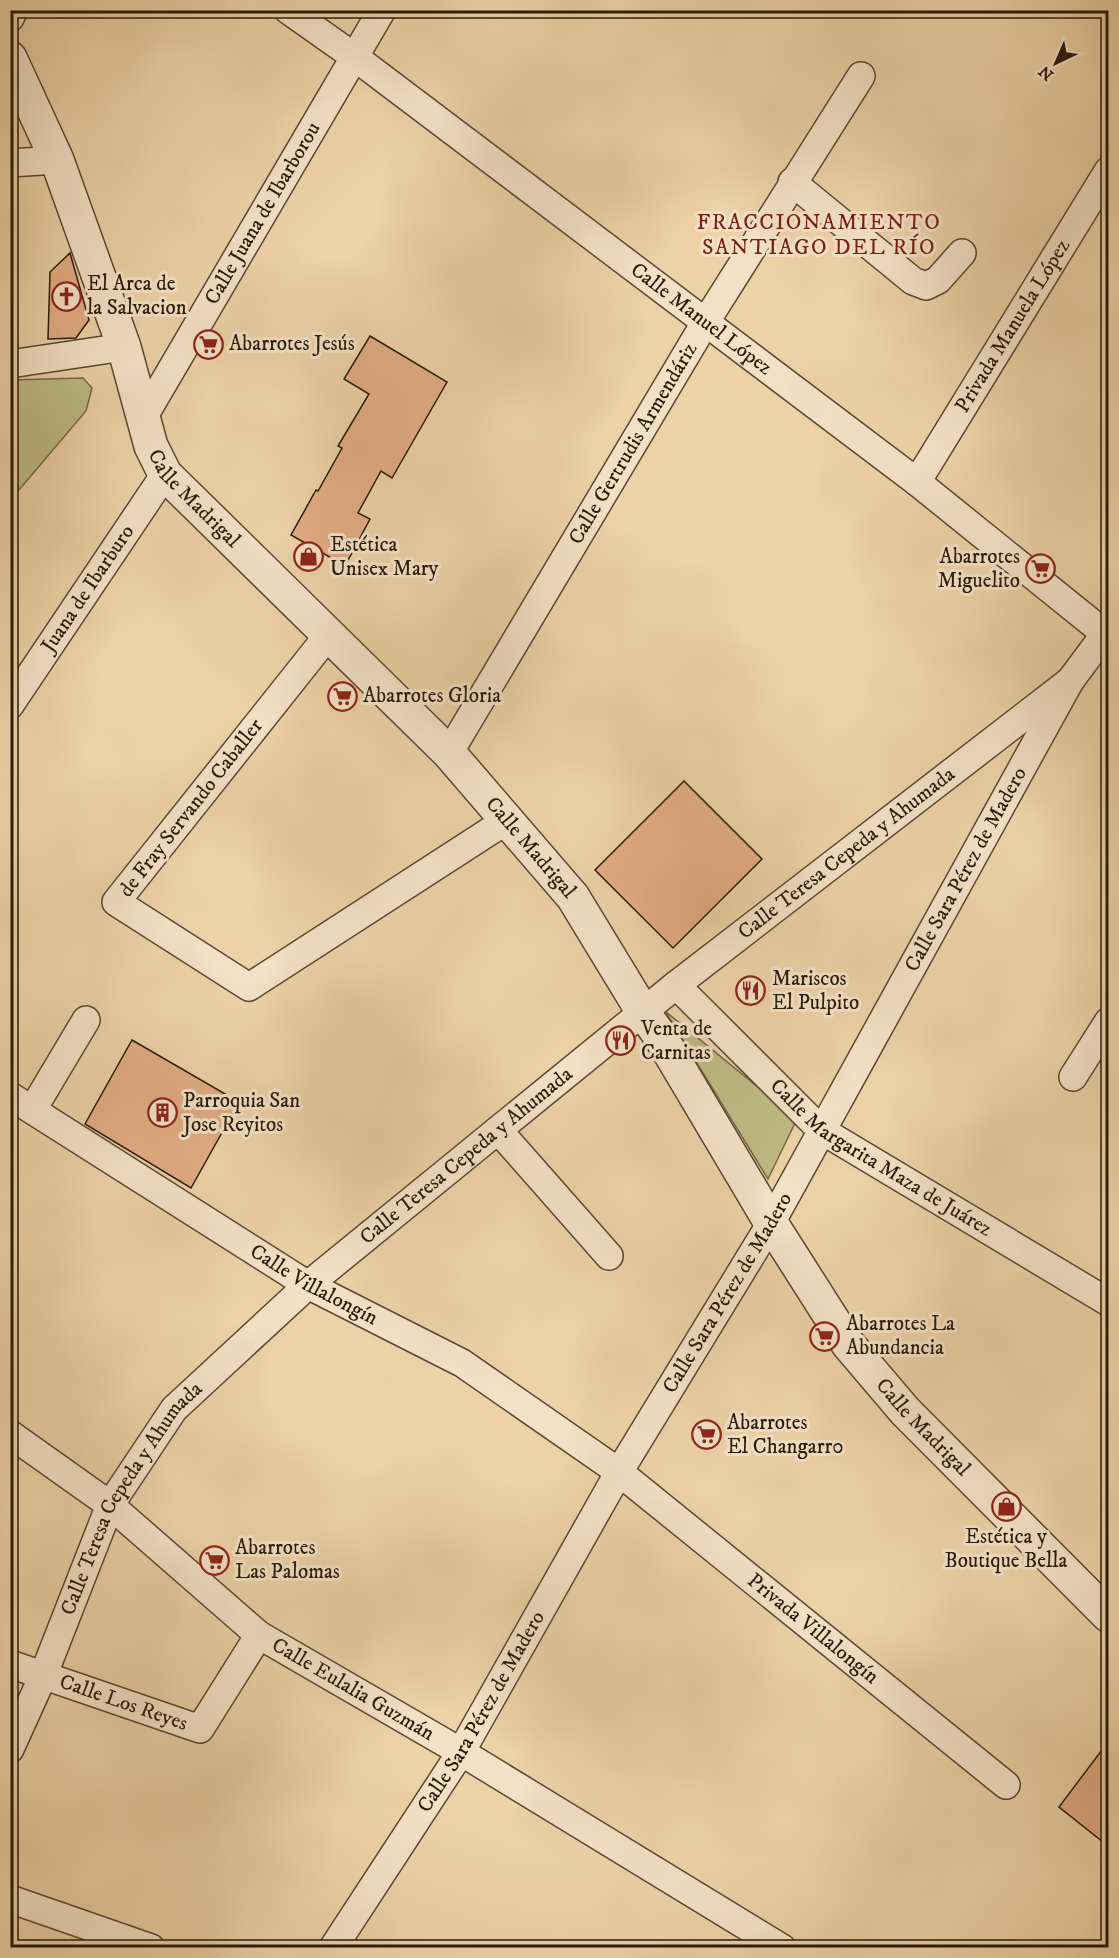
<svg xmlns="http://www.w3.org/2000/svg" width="1119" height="1958" font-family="'IM FELL DW Pica',serif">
	<rect width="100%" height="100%" fill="#edd1a7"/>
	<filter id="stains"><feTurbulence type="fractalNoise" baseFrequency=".00333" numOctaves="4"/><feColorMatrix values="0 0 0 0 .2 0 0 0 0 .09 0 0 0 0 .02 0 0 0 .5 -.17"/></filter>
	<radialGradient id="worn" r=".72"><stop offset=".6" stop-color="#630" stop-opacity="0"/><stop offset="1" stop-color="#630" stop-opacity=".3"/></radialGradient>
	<path fill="#beba83" stroke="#746a46" stroke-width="1.5" d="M83 378 92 388 86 411 18 491 11 488V380Z
		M665 1011 797 1119 768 1179Z"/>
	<path fill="#e2ac84" stroke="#291b0a" stroke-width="1.5" d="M70 253 89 320 76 338 48 339 50 272Z
		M370 336 447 382 392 478 381 471 358 513 370 519 345 566 291 535 316 490 318 491 342 448 338 446 369 394 344 379Z
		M684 781 762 859 673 948 595 870Z
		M132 1040 239 1102 191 1188 85 1124Z
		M1108 1742V1846L1059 1807Z"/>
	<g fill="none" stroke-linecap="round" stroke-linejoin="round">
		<defs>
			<g id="minor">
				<path id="s1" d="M288 10 356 58 917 482 1108 636"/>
				<path d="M10 18 14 10"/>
				<path d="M10 163 57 160"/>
				<path d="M792 182 913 281 926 286 938 280 962 253"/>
				<path d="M10 364 124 347"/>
				<path id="s2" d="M143 418 382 10"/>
				<path id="s3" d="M917 482 1108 171"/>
				<path d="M330 633 116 902 249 987 507 820"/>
				<path id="s4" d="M10 705 165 474"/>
				<path id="s5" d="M449 753 705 323 861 76"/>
				<path id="s6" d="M676 985 821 1130 1108 1302"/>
				<path d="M1073 1077 1108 1022"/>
				<path id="s7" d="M10 1096 308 1285 462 1363 619 1472 1006 1785"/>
				<path d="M33 1109 86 1020"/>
				<path d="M498 1130 609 1256"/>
				<path id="s8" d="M10 1434 110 1505 259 1635 461 1752 782 1948"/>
				<path id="s9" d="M10 1664 200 1729 259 1635"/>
				<path id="s10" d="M10 1749 43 1676 110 1505 174 1409 308 1285 498 1130 676 985 1070 681"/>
				<path d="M10 1899 151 1948"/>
				<path id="s11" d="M333 1948 461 1752 619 1472 771 1223 1070 681 1108 630"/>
			</g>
			<g id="tertiary">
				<path id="s12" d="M10 58 57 160 124 347 151 446 165 474 449 753 573 897 643 1012 660 1036 771 1223 848 1344 905 1411 1108 1615"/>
			</g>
		</defs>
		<use href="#minor" stroke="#5a4831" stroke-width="30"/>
		<use href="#tertiary" stroke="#5a4831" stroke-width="36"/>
		<use href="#minor" stroke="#f3e1c6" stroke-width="27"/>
		<use href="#tertiary" stroke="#f3e1c6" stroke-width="33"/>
	</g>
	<defs>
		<symbol id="church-ring" viewBox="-11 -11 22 22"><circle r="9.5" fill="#f3e1c6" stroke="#8f2418" stroke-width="1.5"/><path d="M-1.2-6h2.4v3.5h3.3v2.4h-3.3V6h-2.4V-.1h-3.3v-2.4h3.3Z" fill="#8f2418"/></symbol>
		<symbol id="supermarket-ring" viewBox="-11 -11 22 22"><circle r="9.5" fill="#f3e1c6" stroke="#8f2418" stroke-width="1.5"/><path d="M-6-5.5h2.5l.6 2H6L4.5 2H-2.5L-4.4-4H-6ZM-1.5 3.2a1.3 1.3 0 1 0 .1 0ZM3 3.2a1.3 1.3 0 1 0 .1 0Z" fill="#8f2418"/></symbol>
		<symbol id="shop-ring" viewBox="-11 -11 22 22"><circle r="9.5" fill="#f3e1c6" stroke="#8f2418" stroke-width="1.5"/><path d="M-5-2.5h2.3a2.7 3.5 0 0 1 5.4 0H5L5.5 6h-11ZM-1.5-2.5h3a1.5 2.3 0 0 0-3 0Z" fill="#8f2418"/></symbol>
		<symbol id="restaurant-ring" viewBox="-11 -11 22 22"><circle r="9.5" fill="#f3e1c6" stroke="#8f2418" stroke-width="1.5"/><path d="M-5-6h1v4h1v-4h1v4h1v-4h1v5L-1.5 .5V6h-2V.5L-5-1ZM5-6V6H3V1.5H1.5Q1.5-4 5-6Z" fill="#8f2418"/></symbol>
		<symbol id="building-ring" viewBox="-11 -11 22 22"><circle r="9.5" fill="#f3e1c6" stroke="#8f2418" stroke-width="1.5"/><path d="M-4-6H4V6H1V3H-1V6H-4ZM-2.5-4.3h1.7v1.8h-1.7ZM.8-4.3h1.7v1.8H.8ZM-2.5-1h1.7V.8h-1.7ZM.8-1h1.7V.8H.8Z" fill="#8f2418"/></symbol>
	</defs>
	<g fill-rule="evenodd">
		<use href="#church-ring" x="50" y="280" width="33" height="33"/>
		<use href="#supermarket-ring" x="192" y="328" width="33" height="33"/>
		<use href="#shop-ring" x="292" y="540" width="33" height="33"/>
		<use href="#supermarket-ring" x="1024" y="552" width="33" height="33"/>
		<use href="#supermarket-ring" x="326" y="680" width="33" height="33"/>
		<use href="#restaurant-ring" x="734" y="974" width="33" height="33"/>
		<use href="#restaurant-ring" x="604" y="1024" width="33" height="33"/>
		<use href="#building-ring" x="146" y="1096" width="33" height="33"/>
		<use href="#supermarket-ring" x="808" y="1320" width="33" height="33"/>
		<use href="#supermarket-ring" x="690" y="1418" width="33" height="33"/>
		<use href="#shop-ring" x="990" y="1490" width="33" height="33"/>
		<use href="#supermarket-ring" x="198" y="1544" width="33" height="33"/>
	</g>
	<g text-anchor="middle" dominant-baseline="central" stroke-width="6" stroke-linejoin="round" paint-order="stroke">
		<g font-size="21" fill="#291b0a" stroke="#f3e1c6">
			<text stroke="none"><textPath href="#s2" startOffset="237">Calle Juana de Ibarborou</textPath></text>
			<text stroke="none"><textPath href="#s1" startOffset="516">Calle Manuel López</textPath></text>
			<text stroke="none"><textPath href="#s3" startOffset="183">Privada Manuela López</textPath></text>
			<text stroke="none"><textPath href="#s5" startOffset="360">Calle Gertrudis Armendáriz</textPath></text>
			<text stroke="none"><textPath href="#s12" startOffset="482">Calle Madrigal</textPath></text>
			<text stroke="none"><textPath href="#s4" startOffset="140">Juana de Ibarburo</textPath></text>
			<text transform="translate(191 808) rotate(-52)">de Fray Servando Caballer</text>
			<text stroke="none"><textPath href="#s12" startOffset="968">Calle Madrigal</textPath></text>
			<text stroke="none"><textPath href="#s10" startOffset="1252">Calle Teresa Cepeda y Ahumada</textPath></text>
			<text stroke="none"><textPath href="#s11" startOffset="1251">Calle Sara Pérez de Madero</textPath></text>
			<text stroke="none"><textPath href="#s10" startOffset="766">Calle Teresa Cepeda y Ahumada</textPath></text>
			<text stroke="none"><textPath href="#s6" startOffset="270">Calle Margarita Maza de Juárez</textPath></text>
			<text stroke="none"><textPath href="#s7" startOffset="358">Calle Villalongín</textPath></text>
			<text stroke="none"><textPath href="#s11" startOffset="765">Calle Sara Pérez de Madero</textPath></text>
			<text stroke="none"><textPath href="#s12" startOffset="1670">Calle Madrigal</textPath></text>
			<text stroke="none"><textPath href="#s10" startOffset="280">Calle Teresa Cepeda y Ahumada</textPath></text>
			<text stroke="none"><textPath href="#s7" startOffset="966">Privada Villalongín</textPath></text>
			<text stroke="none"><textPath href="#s8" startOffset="429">Calle Eulalia Guzmán</textPath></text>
			<text stroke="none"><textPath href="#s9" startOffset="120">Calle Los Reyes</textPath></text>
			<text stroke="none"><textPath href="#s11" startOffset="279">Calle Sara Pérez de Madero</textPath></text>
		</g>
		<g font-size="21" fill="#291b0a" stroke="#f3e1c6" text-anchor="start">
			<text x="87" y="284">El Arca de<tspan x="87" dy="24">la Salvacion</tspan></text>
			<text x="229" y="344">Abarrotes Jesús</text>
			<text x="330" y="545">Estética<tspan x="330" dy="24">Unisex Mary</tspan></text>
			<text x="1020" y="557" text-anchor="end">Abarrotes<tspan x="1020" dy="24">Miguelito</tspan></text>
			<text x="363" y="696">Abarrotes Gloria</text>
			<text x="772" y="979">Mariscos<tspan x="772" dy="24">El Pulpito</tspan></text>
			<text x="641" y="1029">Venta de<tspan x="641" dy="24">Carnitas</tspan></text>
			<text x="183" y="1101">Parroquia San<tspan x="183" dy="24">Jose Reyitos</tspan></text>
			<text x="846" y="1324">Abarrotes La<tspan x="846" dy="24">Abundancia</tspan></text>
			<text x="727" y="1423">Abarrotes<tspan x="727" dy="24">El Changarr0</tspan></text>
			<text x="1006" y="1537" text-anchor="middle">Estética y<tspan x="1006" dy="24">Boutique Bella</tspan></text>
			<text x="235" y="1548">Abarrotes<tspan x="235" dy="24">Las Palomas</tspan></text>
		</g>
		<g font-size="22" letter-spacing="1.5" fill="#7a1f14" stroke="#f3e1c6">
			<text x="819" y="222">FRACCIONAMIENTO<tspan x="819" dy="25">SANTIAGO DEL RÍO</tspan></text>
		</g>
	</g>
	<rect width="1119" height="1958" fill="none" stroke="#edd1a7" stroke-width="36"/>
	<rect x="12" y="12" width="1095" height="1934" fill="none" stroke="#291b0a" stroke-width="3"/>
	<rect x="18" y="18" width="1083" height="1922" fill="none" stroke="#291b0a" stroke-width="1.5"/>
	<g transform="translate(1056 63) rotate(224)" stroke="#f3e1c6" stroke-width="4.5" paint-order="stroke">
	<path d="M0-4.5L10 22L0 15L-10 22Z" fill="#291b0a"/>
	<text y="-9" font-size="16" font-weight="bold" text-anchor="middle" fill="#291b0a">N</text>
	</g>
	<rect width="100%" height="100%" filter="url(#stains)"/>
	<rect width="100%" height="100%" fill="url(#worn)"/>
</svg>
